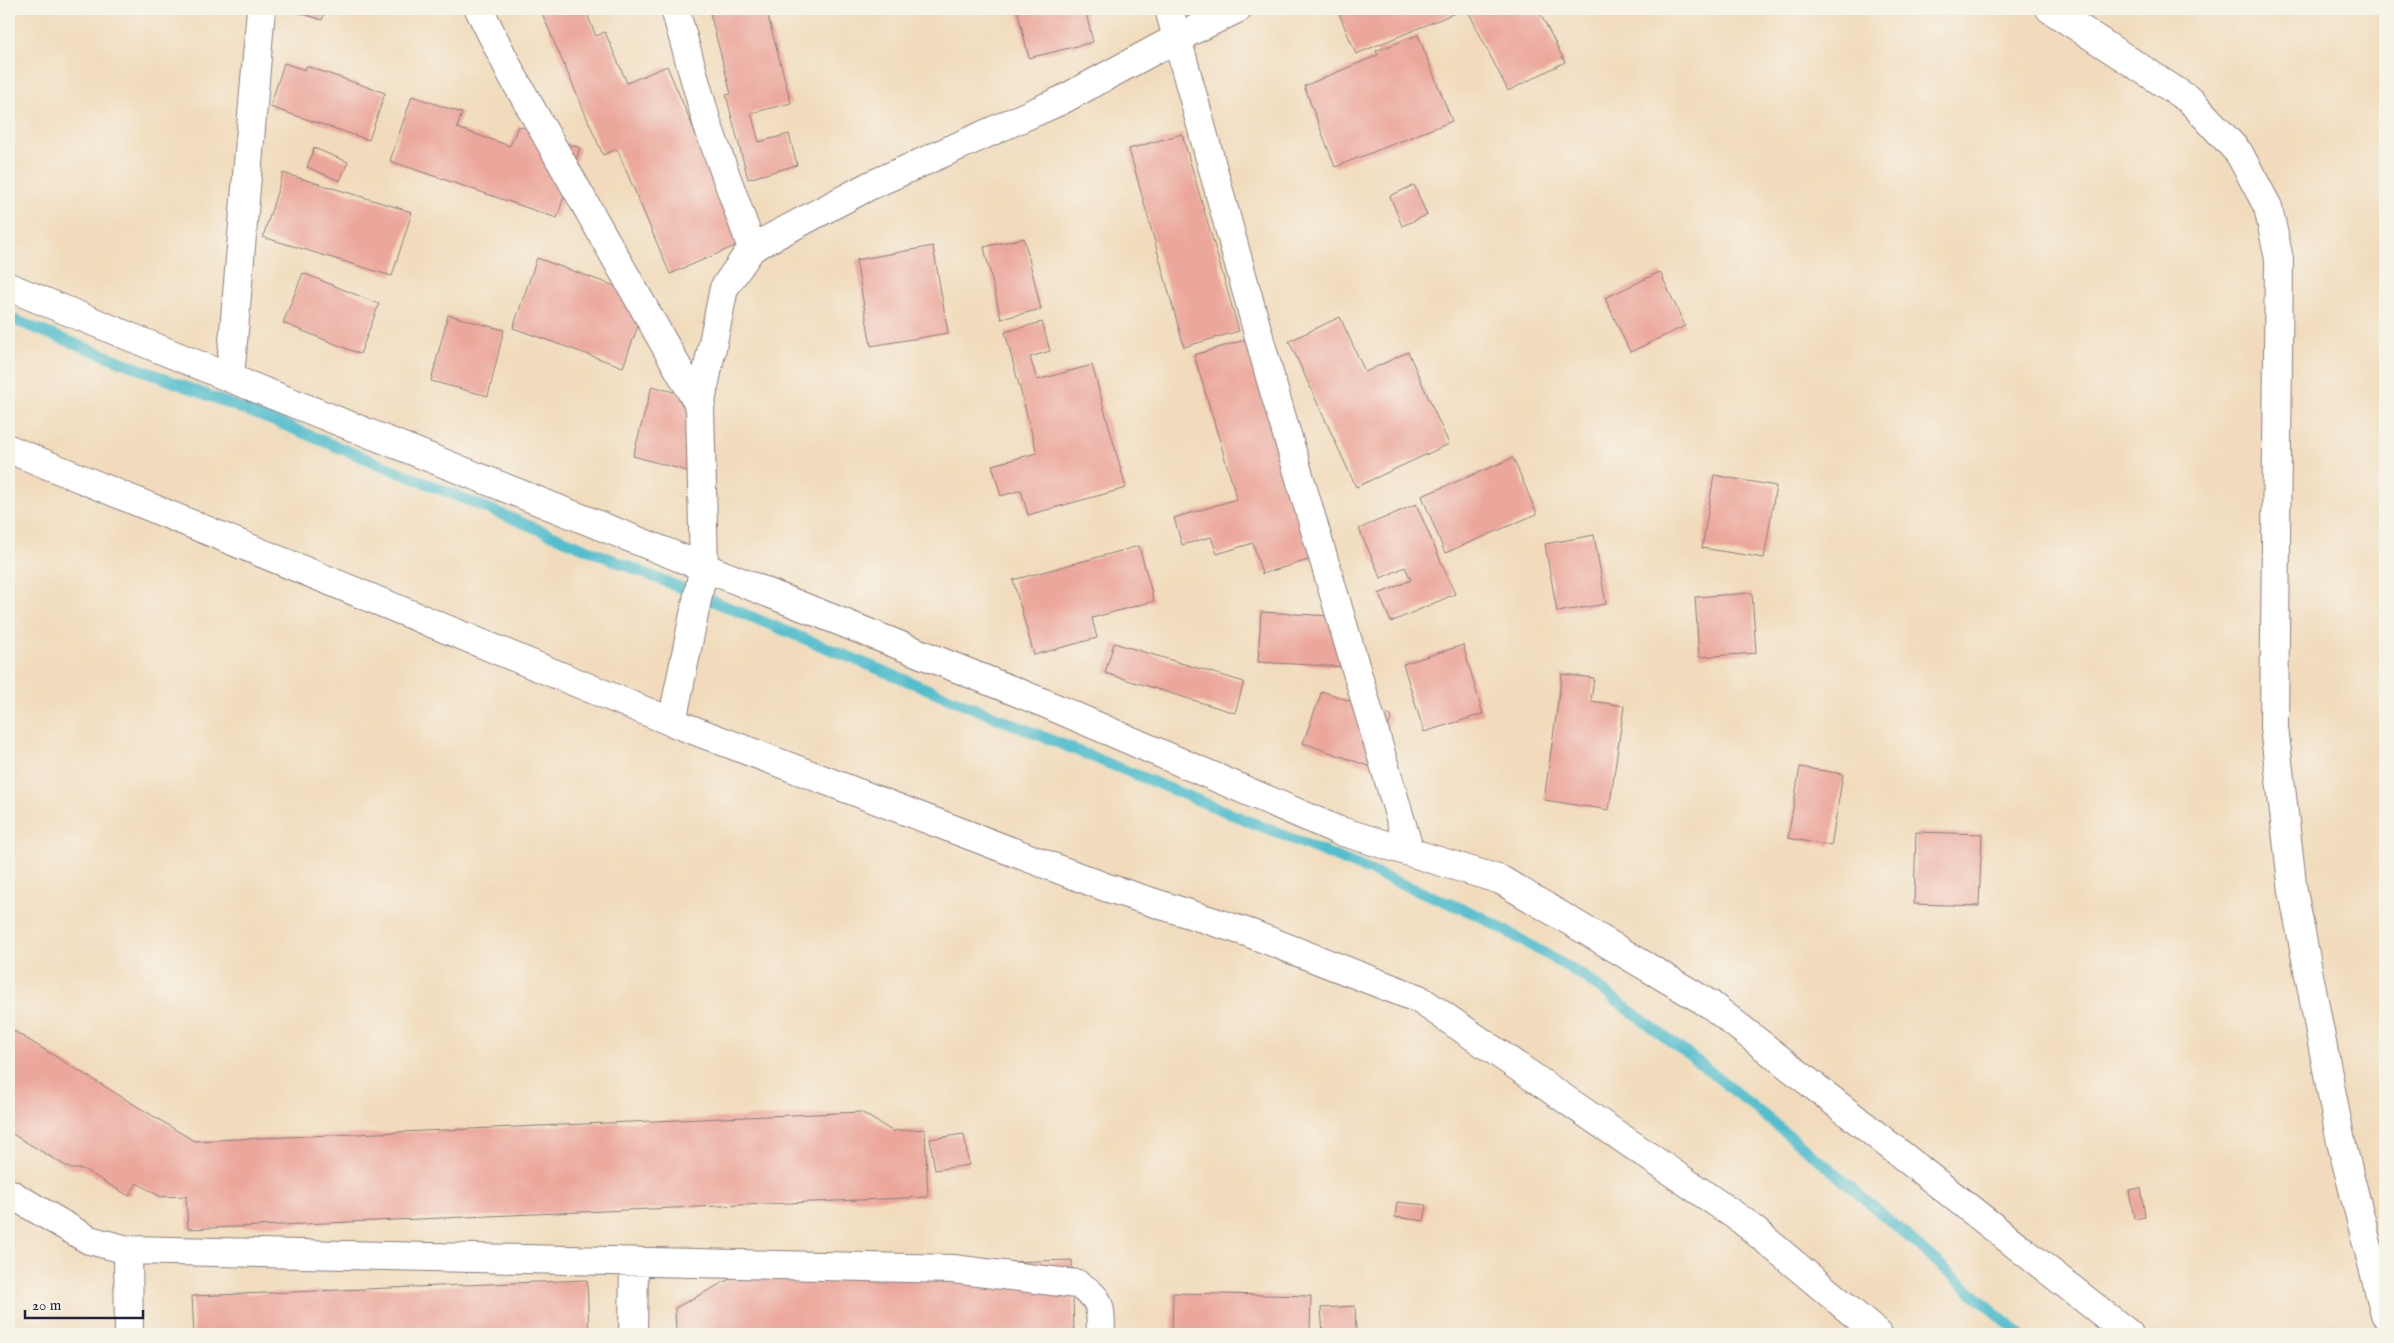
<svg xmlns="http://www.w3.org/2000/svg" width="2394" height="1343" font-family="'IM FELL English',serif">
	<rect width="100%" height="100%" fill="#f7f3e8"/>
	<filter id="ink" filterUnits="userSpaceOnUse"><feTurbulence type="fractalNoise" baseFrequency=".02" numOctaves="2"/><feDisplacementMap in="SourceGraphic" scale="10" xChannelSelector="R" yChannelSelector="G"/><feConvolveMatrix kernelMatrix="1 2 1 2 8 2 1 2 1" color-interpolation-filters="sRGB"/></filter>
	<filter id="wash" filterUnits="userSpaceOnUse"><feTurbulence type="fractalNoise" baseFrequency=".0096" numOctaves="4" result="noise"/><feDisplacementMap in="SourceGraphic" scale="20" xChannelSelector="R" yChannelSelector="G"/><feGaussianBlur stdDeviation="1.12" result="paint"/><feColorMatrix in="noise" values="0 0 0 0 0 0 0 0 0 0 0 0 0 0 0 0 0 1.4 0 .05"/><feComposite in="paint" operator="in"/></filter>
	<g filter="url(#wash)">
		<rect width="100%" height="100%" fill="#f1dbbc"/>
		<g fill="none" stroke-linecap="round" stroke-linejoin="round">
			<path stroke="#52becd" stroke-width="11" d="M9 318 289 427 1480 916 1585 977 1701 1064 1830 1169 2020 1334"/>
		</g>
		<g id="blocks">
			<path fill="#eca79c" d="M288 9H326L322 20Z
				M540 9H585L596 36 605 32 627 83 667 66 742 243 670 274 617 149 603 155Z
				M709 9H766L791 103 751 113 759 142 789 134 797 165 748 179 726 95 731 94Z
				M1017 9H1085L1093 42 1029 58Z
				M1337 9H1465L1356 54Z
				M1467 9H1538L1565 62 1508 91Z
				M1418 35 1452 121 1335 167 1304 86 1378 55 1376 51Z
				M284 63 305 70 306 66 385 93 369 140 270 107Z
				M412 96 462 113 457 128 510 146 518 126 580 148 557 218 390 161Z
				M1182 134 1239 331 1184 347 1129 149Z
				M314 148 348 162 340 181 307 167Z
				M283 173 412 212 392 276 263 237Z
				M1414 185 1427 215 1402 226 1390 196Z
				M1024 238 1041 309 1001 319 984 247Z
				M933 246 948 333 871 346 856 260Z
				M537 258 648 298 623 367 513 328Z
				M1660 272 1685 326 1630 352 1605 298Z
				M303 273 379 304 360 354 283 323Z
				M448 315 504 330 488 396 431 381Z
				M1340 317 1365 372 1408 352 1449 444 1356 487 1289 341Z
				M1042 322 1050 351 1030 357 1037 380 1092 365 1126 488 1028 515 1021 490 1001 496 992 465 1037 453 1005 332Z
				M1248 339 1315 558 1262 574 1253 543 1217 554 1211 537 1182 545 1174 518 1237 499 1194 355Z
				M652 386 706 401 687 471 633 456Z
				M1513 458 1537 514 1445 553 1422 496Z
				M1714 475 1776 486 1764 558 1702 548Z
				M1416 504 1455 594 1391 622 1379 594 1411 580 1405 567 1381 578 1359 529Z
				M1594 535 1606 604 1557 612 1545 544Z
				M1139 546 1154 601 1092 618 1097 638 1034 655 1013 580Z
				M1752 593 1756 653 1699 657 1695 597Z
				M1261 612 1349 617 1346 667 1258 662Z
				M1114 643 1244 682 1235 713 1105 673Z
				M1463 645 1483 714 1424 732 1403 664Z
				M1562 674 1594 678 1591 701 1624 706 1609 810 1544 800Z
				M1322 691 1392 716 1374 768 1303 743Z
				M1800 767 1843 774 1831 846 1788 838Z
				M1916 832 1982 834 1979 906 1914 904Z
				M9 1028 194 1141 861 1112 892 1131 925 1129 928 1197 188 1229 186 1196 161 1197 137 1183 129 1196 83 1169H71L9 1132Z
				M964 1134 969 1165 935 1170 930 1139Z
				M2141 1188 2145 1217 2134 1219 2129 1190Z
				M1397 1202 1427 1205 1424 1221 1395 1217Z
				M1072 1260 1074 1334H676L675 1308 747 1270Z
				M587 1280 589 1334H194L192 1296Z
				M1173 1293 1311 1296 1310 1334H1172Z
				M1355 1306 1356 1331 1323 1333 1321 1308Z"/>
		</g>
	</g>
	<g filter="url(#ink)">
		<use href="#blocks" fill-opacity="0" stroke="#8a7e7c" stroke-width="1"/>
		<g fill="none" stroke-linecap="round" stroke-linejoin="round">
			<defs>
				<path id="street" d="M479 9 512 75 700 407
					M675 9 708 126 752 248
					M1169 9 1272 384 1410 852
					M2050 9 2191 101 2239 153 2268 207 2279 259 2274 727 2293 891 2341 1142 2385 1314
					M9 287 230 378 1044 703 1337 830 1501 880 1711 1005 2129 1334
					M230 378 261 9
					M9 449 672 722 1105 887 1249 933 1419 999 1743 1221 1878 1334
					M672 722 704 566 700 407 724 288 752 248 869 186 1062 100 1177 38 1237 9
					M9 1193 89 1240 128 1250 953 1269 1077 1284C1103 1299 1100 1306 1101 1334
					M128 1250 129 1334
					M633 1334 634 1262"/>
			</defs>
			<use href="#street" stroke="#8a7e7c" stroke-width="30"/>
			<use href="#street" stroke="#fff" stroke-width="28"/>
		</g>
	</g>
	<rect width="2394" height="1343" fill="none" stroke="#f7f3e8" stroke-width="30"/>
	<path d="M25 1310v8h118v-8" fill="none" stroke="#22223b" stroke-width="2.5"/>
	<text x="32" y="1310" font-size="15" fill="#22223b" stroke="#f7f3e8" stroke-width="4" paint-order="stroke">20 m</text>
</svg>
